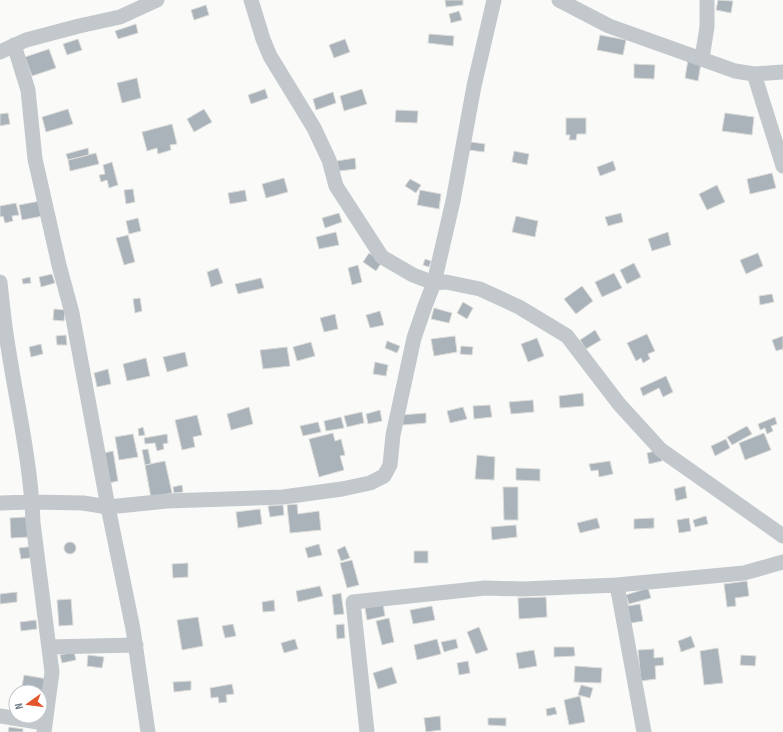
<svg xmlns="http://www.w3.org/2000/svg" width="783" height="732" font-family="'Sofia Sans Condensed',sans-serif">
	<rect width="100%" height="100%" fill="#fafaf8"/>
	<path fill="#aab3b9" stroke="#dcdcda" d="M445 0H463V5L446 7Z
		M718 0 733 1 731 13 716 10Z
		M206 5 209 15 194 20 191 10Z
		M459 11 462 20 451 23 449 14Z
		M136 24 138 33 118 39 115 31Z
		M429 34 454 36 453 46 428 43Z
		M600 35 626 40 623 55 597 50Z
		M78 39 82 50 67 55 63 44Z
		M345 39 350 52 334 58 329 45Z
		M49 49 56 68 32 76 25 57Z
		M688 60 701 63 698 81 685 78Z
		M634 64 655 65 654 79 634 78Z
		M137 78 141 98 122 103 117 83Z
		M265 89 268 98 251 104 248 95Z
		M362 89 367 104 344 111 340 96Z
		M333 92 336 103 316 110 313 99Z
		M68 109 73 124 46 132 42 117Z
		M204 109 212 122 194 132 187 119Z
		M396 110 418 111 417 123 395 122Z
		M8 113 10 124 0 126V114Z
		M725 113 754 117 752 135 722 131Z
		M566 118H586V134H577L576 140H569L570 135H566Z
		M172 124 177 144 170 145 171 150 158 154 157 148 147 151 142 132Z
		M471 142 485 144 484 152 469 150Z
		M88 148 89 155 68 160 66 154Z
		M514 151 529 154 527 165 512 162Z
		M96 153 99 164 70 171 68 160Z
		M355 158 356 169 339 171 337 161Z
		M613 161 616 170 600 176 597 167Z
		M112 162 118 185 109 188 107 180 101 182 99 175 105 174 103 165Z
		M772 173 776 188 750 194 747 179Z
		M284 178 288 192 266 198 262 184Z
		M410 179 421 185 416 193 405 186Z
		M717 185 725 202 707 210 699 194Z
		M133 189 135 202 126 204 124 190Z
		M245 190 247 201 230 204 228 193Z
		M420 190 441 194 439 209 417 205Z
		M40 201 43 216 22 220 19 205Z
		M16 203 19 215 12 216 13 221 5 223 3 216 0 217V206Z
		M339 213 342 222 325 228 322 218Z
		M621 213 623 222 608 226 605 217Z
		M516 216 538 221 535 237 512 232Z
		M138 218 141 231 129 234 126 221Z
		M336 232 339 245 319 249 316 237Z
		M668 232 671 245 652 251 648 239Z
		M128 235 135 262 124 265 116 238Z
		M369 253 382 262 376 271 363 262Z
		M758 253 763 266 746 274 740 260Z
		M425 259 431 261 429 267 423 265Z
		M634 263 641 277 627 284 620 270Z
		M358 265 362 282 352 285 348 268Z
		M218 268 223 283 211 287 207 272Z
		M614 273 622 288 602 297 595 282Z
		M52 274 55 283 41 287 39 277Z
		M30 277 31 283 23 284 22 279Z
		M261 278 264 288 238 294 235 284Z
		M582 286 593 301 576 314 564 299Z
		M772 294 774 302 760 305 759 296Z
		M140 298 142 311 135 313 133 299Z
		M463 302 473 308 467 319 457 313Z
		M434 308 452 313 449 323 431 319Z
		M54 309 65 310 64 321 53 320Z
		M380 311 384 325 370 328 366 315Z
		M335 314 338 329 324 332 320 318Z
		M595 330 601 340 586 349 580 340Z
		M647 334 655 351 648 354 650 359 643 363 641 358 636 361 627 343Z
		M66 335 67 345H57L56 336Z
		M455 336 457 352 434 356 431 339Z
		M783 336V349L776 351 772 340Z
		M537 338 544 356 528 362 521 344Z
		M387 341 400 346 397 353 385 348Z
		M311 342 315 356 297 361 293 347Z
		M41 344 43 354 31 357 29 347Z
		M461 346 473 347 472 355 460 354Z
		M287 347 290 366 263 369 260 350Z
		M185 352 188 366 167 372 163 357Z
		M146 358 150 376 127 381 123 364Z
		M375 362 388 365 386 376 373 374Z
		M108 369 111 384 97 387 94 373Z
		M666 376 673 392 663 397 659 388 643 396 640 388Z
		M583 393 584 406 560 408 559 396Z
		M533 400 534 412 511 414 509 402Z
		M490 405 492 417 474 419 473 406Z
		M249 407 253 424 231 430 227 414Z
		M463 407 467 419 450 423 447 411Z
		M380 410 382 421 368 424 366 414Z
		M362 412 364 423 347 427 344 416Z
		M426 413V423L403 425 402 415Z
		M197 415 202 435 193 437 195 447 182 450 175 420Z
		M341 417 344 428 326 431 324 421Z
		M775 417 777 424 771 426 773 431 767 434 765 428 760 430 758 424Z
		M318 422 321 432 303 436 300 426Z
		M747 426 752 434 732 445 727 437Z
		M143 427 145 435 139 436 138 429Z
		M333 433 335 441 341 439 345 455 340 456 344 470 319 477 309 439Z
		M764 433 771 450 745 460 739 443Z
		M133 434 138 457 119 460 115 437Z
		M167 434 168 443 163 444 164 449 157 451 155 443 145 444 144 438Z
		M726 439 730 448 715 456 711 446Z
		M148 449 151 464 145 465 142 450Z
		M659 450 662 461 649 464 647 453Z
		M113 451 118 481 109 483 104 453Z
		M477 455 495 457 494 480 475 479Z
		M165 461 172 493 151 498 145 465Z
		M610 461 613 474 599 477 598 470 591 471 589 464Z
		M516 468 540 469V481L516 480Z
		M182 485 183 492 174 493 173 487Z
		M685 486 687 498 676 501 674 489Z
		M503 487H518V520H504Z
		M297 504 298 514 319 511 321 530 290 533 287 505Z
		M283 505 284 515 270 517 268 506Z
		M260 509 262 524 238 528 236 512Z
		M706 516 708 524 695 527 693 520Z
		M27 517 29 537 11 538 10 518Z
		M597 518 600 528 580 533 577 523Z
		M654 518V528L634 529V519Z
		M689 518 691 531 679 533 677 520Z
		M516 525 517 537 492 540 491 527Z
		M64 548a6 6 0 1 1 12 0a6 6 0 1 1-12 0Z
		M319 544 322 555 308 558 305 548Z
		M35 546 37 557 21 559 19 548Z
		M345 546 350 558 341 561 337 550Z
		M414 551H428V563H414Z
		M352 560 359 585 347 588 340 563Z
		M188 563V577L173 578 172 564Z
		M747 581 749 596 735 598 736 606 727 607 724 584Z
		M320 586 323 596 298 602 296 591Z
		M648 588 651 598 629 604 626 595Z
		M17 592V602L0 604V594Z
		M341 593 344 614 334 615 332 595Z
		M546 597 547 617 519 619 518 598Z
		M71 599 73 625 59 626 57 600Z
		M274 600 275 611 263 612 262 602Z
		M383 604 385 616 367 620 365 608Z
		M640 604 643 621 626 624 622 607Z
		M432 606 435 620 413 624 410 610Z
		M198 617 203 646 182 650 177 620Z
		M389 618 394 642 382 645 376 621Z
		M36 620 37 629 21 631 20 622Z
		M233 624 236 636 225 638 222 626Z
		M344 624 345 638 337 639 336 625Z
		M479 627 488 650 476 654 467 632Z
		M691 636 695 647 681 652 678 641Z
		M295 639 298 649 284 653 281 643Z
		M437 639 441 654 417 660 414 645Z
		M456 639 458 648 444 652 441 642Z
		M554 647H574L575 656 554 657Z
		M718 648 723 683 704 685 700 651Z
		M654 649V658L663 657 664 665 655 666 656 679 641 681 638 650Z
		M534 650 537 666 519 669 516 653Z
		M74 652 76 660 62 663 60 655Z
		M88 655 104 657 102 668 87 666Z
		M741 655 756 656 755 666 740 665Z
		M468 661 470 673 459 675 457 663Z
		M575 666 602 668 601 683 574 682Z
		M392 667 397 683 378 689 373 673Z
		M24 675 47 679 43 703H40V692H21Z
		M191 681V690L174 692 173 682Z
		M232 684 234 694 226 695 227 702 219 703 218 697 211 698 210 688Z
		M581 685 593 688 590 698 578 695Z
		M580 696 585 722 569 725 564 700Z
		M555 707 557 714 547 716 546 709Z
		M440 716 441 730 426 732 424 718Z
		M488 718H506V726L488 725Z
		M9 727 23 729V732H8Z"/>
	<g fill="none" stroke-linecap="round" stroke-linejoin="round">
		<path stroke="#c3c8cc" stroke-width="15" d="M251 0 263 39 270 56 314 128 329 160 336 186 382 257 413 275 434 283 446 282 480 289 519 307 567 336 619 404 661 450 783 536
			M559 0 609 26 735 71 754 74 783 72
			M14 45 28 90 35 159 59 265 72 313 108 507 133 629 148 732
			M0 52 26 40 79 26 120 17 157 0
			M702 58 707 27V0
			M754 74 783 166
			M0 282C2 302 4 321 7 340 16 401 31 461 33 523L52 672 44 732
			M0 503 32 502 83 503 108 507 167 501 283 497 342 489 370 483 384 476 390 465 393 435 414 338 425 306 434 283 453 201 474 86 494 0
			M49 647 136 645
			M0 716 44 723
			M367 732 353 602 485 588 523 589 617 585
			M644 732 617 585 744 573 783 562"/>
	</g>
	<g transform="translate(28 704) rotate(256)"><circle r="19" fill="#ffffff" stroke="#c1c8cd"/>
	<path d="M0-3L7 15L0 10L-7 15Z" fill="#e4572e"/>
	<text y="-6" font-size="11" font-weight="bold" text-anchor="middle" fill="#657683">N</text>
	</g>
</svg>
